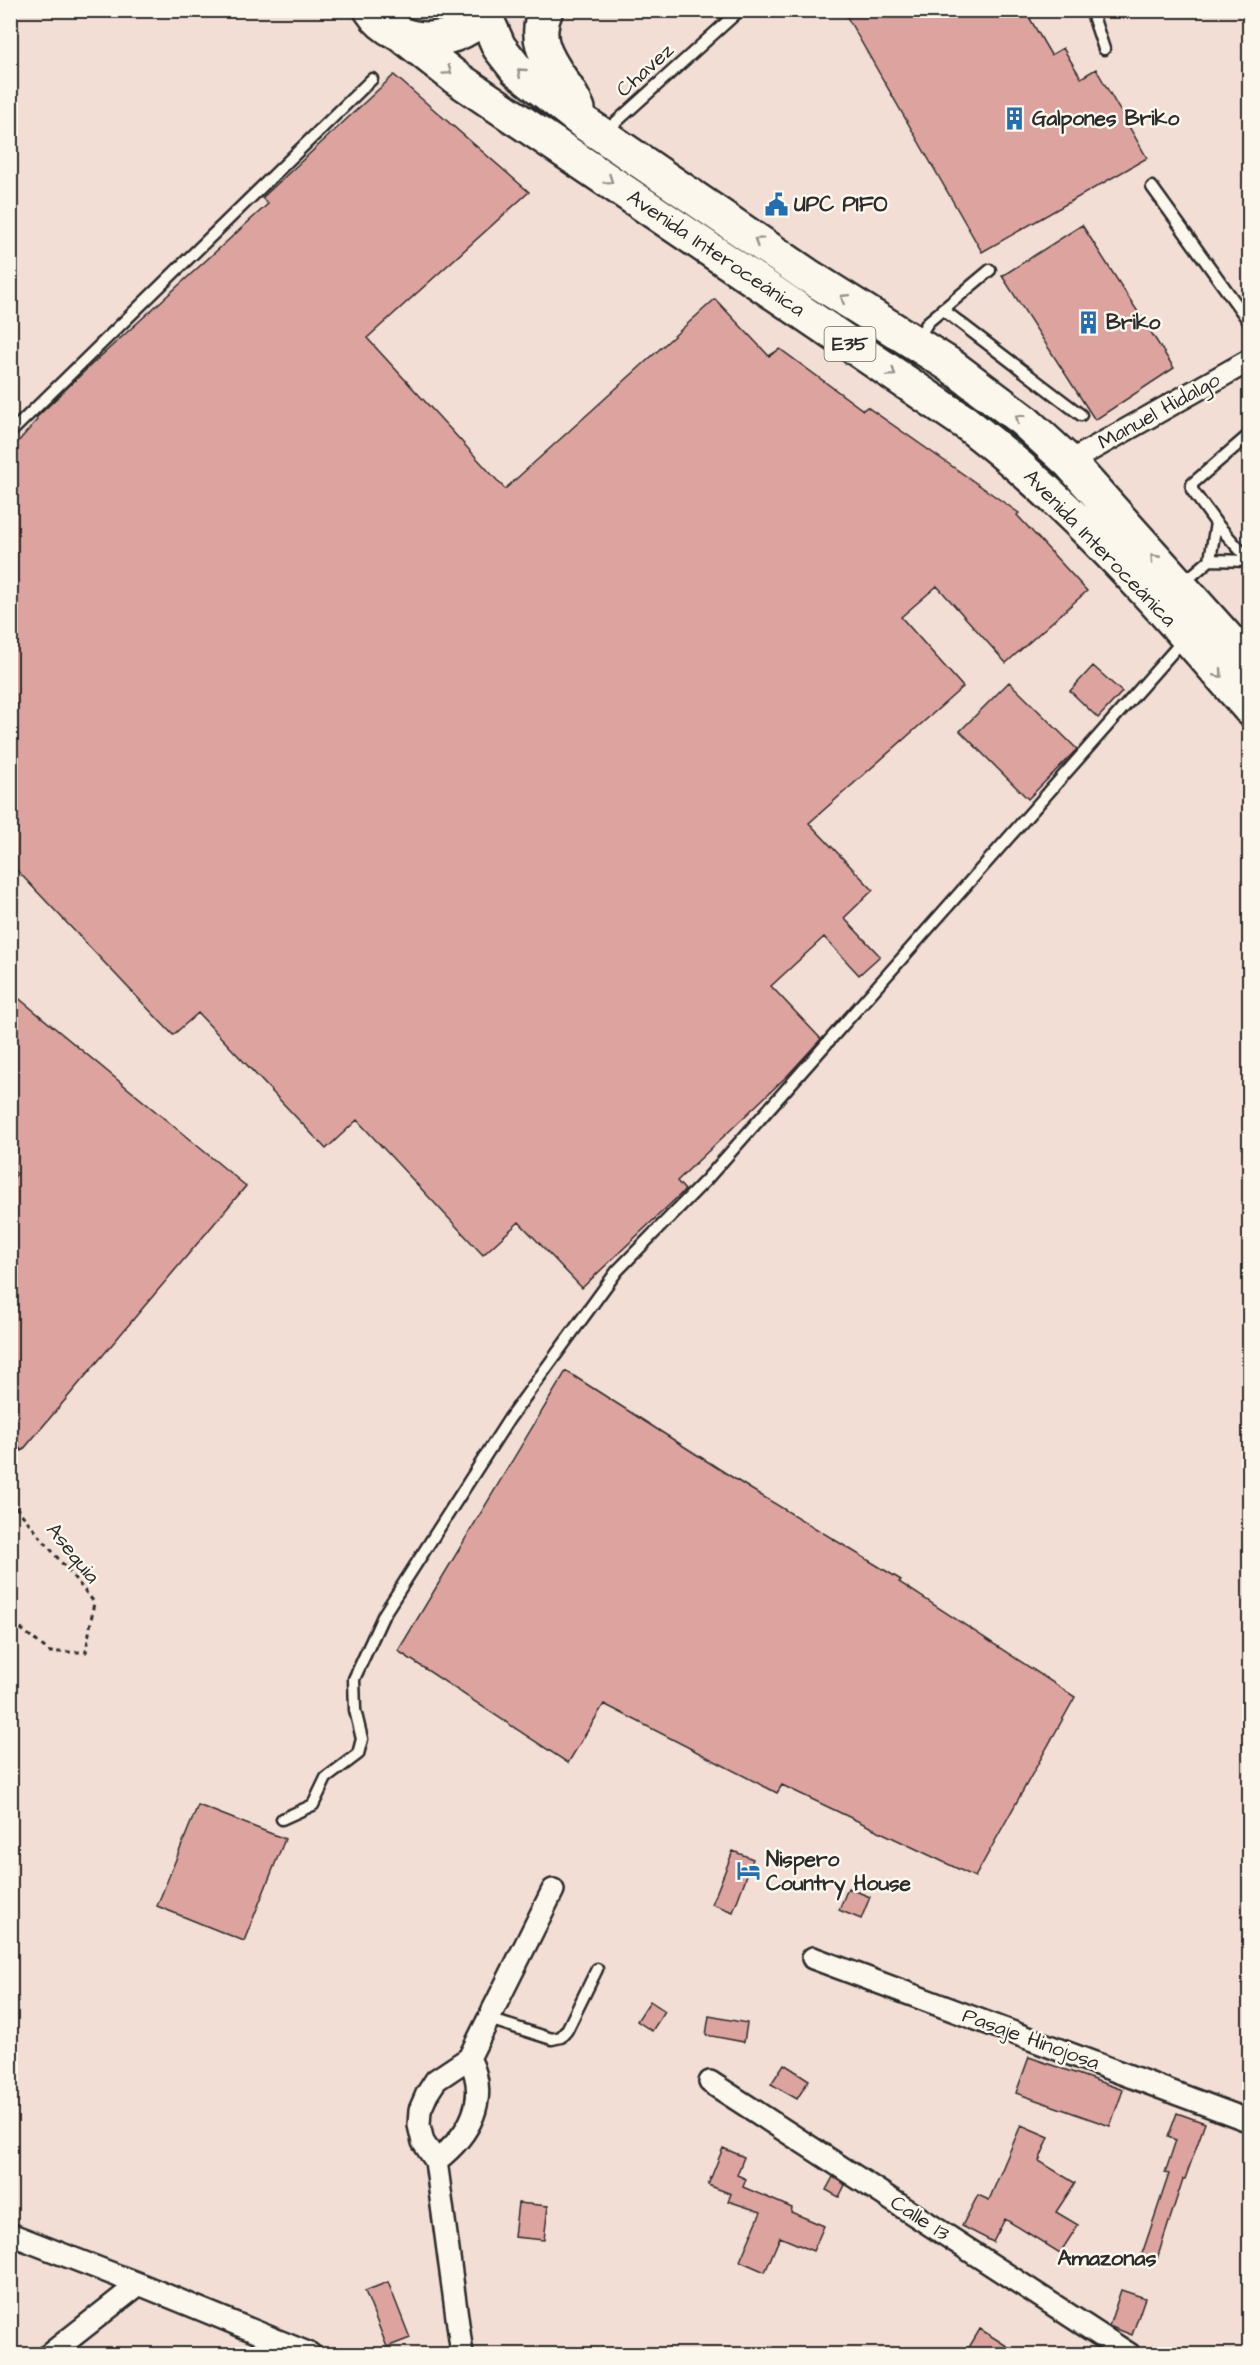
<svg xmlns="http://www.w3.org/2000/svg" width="1260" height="2365" font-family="'Architects Daughter',sans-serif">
	<rect width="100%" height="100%" fill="#f2ded5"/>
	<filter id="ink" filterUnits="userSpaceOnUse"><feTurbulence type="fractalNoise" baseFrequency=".0167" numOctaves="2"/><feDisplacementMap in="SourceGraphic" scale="12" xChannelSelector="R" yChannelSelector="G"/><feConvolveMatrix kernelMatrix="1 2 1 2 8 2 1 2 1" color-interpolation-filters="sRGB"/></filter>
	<g filter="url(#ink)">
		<path fill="#dda39f" stroke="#2b2b2b" stroke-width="1.5" d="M843 10H1025L1051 55 1063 48 1081 78 1096 69 1147 158 982 252Z
			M394 75 529 192 367 338 505 489 715 299 769 356 780 349 863 410 867 407 1019 513 1017 515 1087 591 1006 663 937 586 901 617 963 687 809 823 873 890 844 918 880 956 859 975 824 937 771 986 821 1039 788 1075 677 1181 685 1190 582 1288 519 1222 483 1255 357 1120 326 1149 198 1013 173 1035 10 863V451L37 420 36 418 91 365 268 204 262 198Z
			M1082 225 1174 368 1095 420 1002 276Z
			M1093 666 1122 692 1098 718 1070 691Z
			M1009 682 1077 749 1028 799 960 731Z
			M10 991 246 1186 22 1451 10 1436V1181L17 1174 10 1168Z
			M566 1371 749 1488 901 1580 899 1582 1075 1697 975 1877 782 1785 777 1793 604 1704 568 1763 398 1651Z
			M198 1805 285 1839 244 1941 157 1906Z
			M733 1851 753 1859 733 1912 712 1904Z
			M848 1888 870 1897 861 1919 839 1910Z
			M650 2001 665 2011 652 2031 637 2021Z
			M709 2016 747 2023 744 2042 706 2035Z
			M1029 2057 1123 2090 1110 2126 1016 2093Z
			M784 2064 809 2080 797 2099 771 2084Z
			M1177 2113 1205 2123 1185 2179H1183L1155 2265 1140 2260 1169 2174 1165 2173 1176 2140 1168 2137Z
			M1021 2125 1049 2137 1039 2161 1075 2183 1056 2212 1078 2225 1060 2253 1005 2219 993 2242 962 2226 978 2195 989 2200Z
			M723 2148 744 2157 737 2175 746 2179 743 2187 792 2208 791 2212 824 2226 813 2251 780 2237 765 2272 740 2261 761 2212 728 2201 731 2194 708 2185Z
			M833 2177 845 2185 839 2197 826 2190Z
			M518 2203 548 2206 544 2240 514 2237Z
			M388 2282 410 2338 387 2347 365 2291Z
			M1121 2290 1145 2298 1132 2335 1109 2326Z
			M980 2329 1021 2355H976L968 2349Z"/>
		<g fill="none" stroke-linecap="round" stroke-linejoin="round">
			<defs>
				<path id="lane" d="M1091 10 1104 49
					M604 133 740 10
					M1152 187 1250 323
					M942 309 1081 415
					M917 340 928 322 990 270
					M10 433 372 79
					M1216 523 1249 560
					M1210 560 1250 561
					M1182 584 1210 560 1216 523 1192 490V484L1250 434
					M282 1819 313 1805 326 1778 358 1754 362 1739 355 1710 354 1679 384 1614 509 1419 617 1271 706 1180 1185 638
					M489 2019 552 2039 561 2037 567 2030 597 1969"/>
				<path id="street" d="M1069 462 1250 360
					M813 1958 1250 2121
					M710 2082 1129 2354
					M436 2161C470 2135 490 2099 469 2058
					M10 2234 139 2284
					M50 2354 139 2284 310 2354
					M462 2354 436 2161 423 2142 419 2125 420 2110 427 2094 436 2080 469 2058 553 1890"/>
				<path id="highway" d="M371 10C397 50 461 47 488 10
					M546 10C527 50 564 75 578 109
					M485 15 499 47 517 70 583 122 807 275 950 365 1023 420 1069 462 1250 664
					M402 35 455 77 966 423C1073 505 1162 607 1250 709"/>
			</defs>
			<use href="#lane" stroke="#2b2b2b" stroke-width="15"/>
			<use href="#street" stroke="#2b2b2b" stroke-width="26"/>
			<use href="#highway" stroke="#2b2b2b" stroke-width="38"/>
			<path stroke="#2b2b2b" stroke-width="3" stroke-dasharray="4.5 4.5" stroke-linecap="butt" d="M10 1500 94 1602 86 1652H50L10 1620"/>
			<use href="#lane" stroke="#fbf7ec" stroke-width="10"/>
			<use href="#street" stroke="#fbf7ec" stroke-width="21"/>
			<use href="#highway" stroke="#fbf7ec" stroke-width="33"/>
		</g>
		<defs><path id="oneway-chevron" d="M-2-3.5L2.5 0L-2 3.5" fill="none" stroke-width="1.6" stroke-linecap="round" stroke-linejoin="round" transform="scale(1.5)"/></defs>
		<g stroke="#93918c">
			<use href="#oneway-chevron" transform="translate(448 71) rotate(35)"/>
			<use href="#oneway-chevron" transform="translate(521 72) rotate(-139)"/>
			<use href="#oneway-chevron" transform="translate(609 180) rotate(34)"/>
			<use href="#oneway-chevron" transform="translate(758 241) rotate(-145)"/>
			<use href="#oneway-chevron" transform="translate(844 298) rotate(-148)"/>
			<use href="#oneway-chevron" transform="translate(892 373) rotate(34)"/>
			<use href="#oneway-chevron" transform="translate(1019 418) rotate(-141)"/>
			<use href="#oneway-chevron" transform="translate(1154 558) rotate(-132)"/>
			<use href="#oneway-chevron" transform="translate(1219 674) rotate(49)"/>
		</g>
	</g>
	<defs>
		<symbol id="building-bare" viewBox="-9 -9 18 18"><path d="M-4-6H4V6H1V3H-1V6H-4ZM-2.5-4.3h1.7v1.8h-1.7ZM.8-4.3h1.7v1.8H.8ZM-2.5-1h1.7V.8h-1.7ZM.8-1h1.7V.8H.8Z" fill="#1f6fb2" stroke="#fbf7ec" stroke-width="2.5" paint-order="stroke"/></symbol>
		<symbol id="civic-bare" viewBox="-9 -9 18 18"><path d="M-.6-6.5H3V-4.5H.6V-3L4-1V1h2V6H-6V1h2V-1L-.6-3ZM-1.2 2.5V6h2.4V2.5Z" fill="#1f6fb2" stroke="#fbf7ec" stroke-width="2.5" paint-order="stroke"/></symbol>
		<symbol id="hotel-bare" viewBox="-9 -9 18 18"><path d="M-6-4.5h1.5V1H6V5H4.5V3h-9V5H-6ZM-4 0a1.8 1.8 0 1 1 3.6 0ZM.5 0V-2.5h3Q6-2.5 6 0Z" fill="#1f6fb2" stroke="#fbf7ec" stroke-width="2.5" paint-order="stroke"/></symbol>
	</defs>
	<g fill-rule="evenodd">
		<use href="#building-bare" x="998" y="102" width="33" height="33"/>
		<use href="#civic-bare" x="760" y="188" width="33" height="33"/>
		<use href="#building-bare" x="1072" y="306" width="33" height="33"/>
		<use href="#hotel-bare" x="732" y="1854" width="33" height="33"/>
	</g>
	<g text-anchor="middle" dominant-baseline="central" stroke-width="5" stroke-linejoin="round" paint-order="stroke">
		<rect fill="#fbf7ec" stroke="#696865" stroke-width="1.5" x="824.5" y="327" width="51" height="34" rx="4.5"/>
		<g font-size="20" font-weight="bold" fill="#2b2b2b">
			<text x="850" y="344">E35</text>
		</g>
		<g font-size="21" fill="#2b2b2b" stroke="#fbf7ec">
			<text transform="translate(645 70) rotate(-42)">Chavez</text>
			<text transform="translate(716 253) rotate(34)">Avenida Interoceánica</text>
			<text transform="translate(1159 411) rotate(-29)">Manuel Hidalgo</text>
			<text transform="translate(1100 548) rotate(46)">Avenida Interoceánica</text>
			<text transform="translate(73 1553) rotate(51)">Asequia</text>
			<text transform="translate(1031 2039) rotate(20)">Pasaje Hinojosa</text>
			<text transform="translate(920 2218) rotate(33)">Calle 13</text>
		</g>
		<g font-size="21" font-weight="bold" fill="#2b2b2b" stroke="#fbf7ec" text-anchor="start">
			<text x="1032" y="118">Galpones Briko</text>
			<text x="794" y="204">UPC PIFO</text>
			<text x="1106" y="322">Briko</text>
			<text x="766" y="1859">Nispero<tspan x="766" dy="24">Country House</tspan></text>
		</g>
		<g font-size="22" font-weight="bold" fill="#2b2b2b" stroke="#fbf7ec">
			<text x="1107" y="2258">Amazonas</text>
		</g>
	</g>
	<rect width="1260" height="2365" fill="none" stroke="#fbf7ec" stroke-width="36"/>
	<rect x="18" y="18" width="1224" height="2329" fill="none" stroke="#2b2b2b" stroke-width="2" filter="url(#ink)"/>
</svg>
